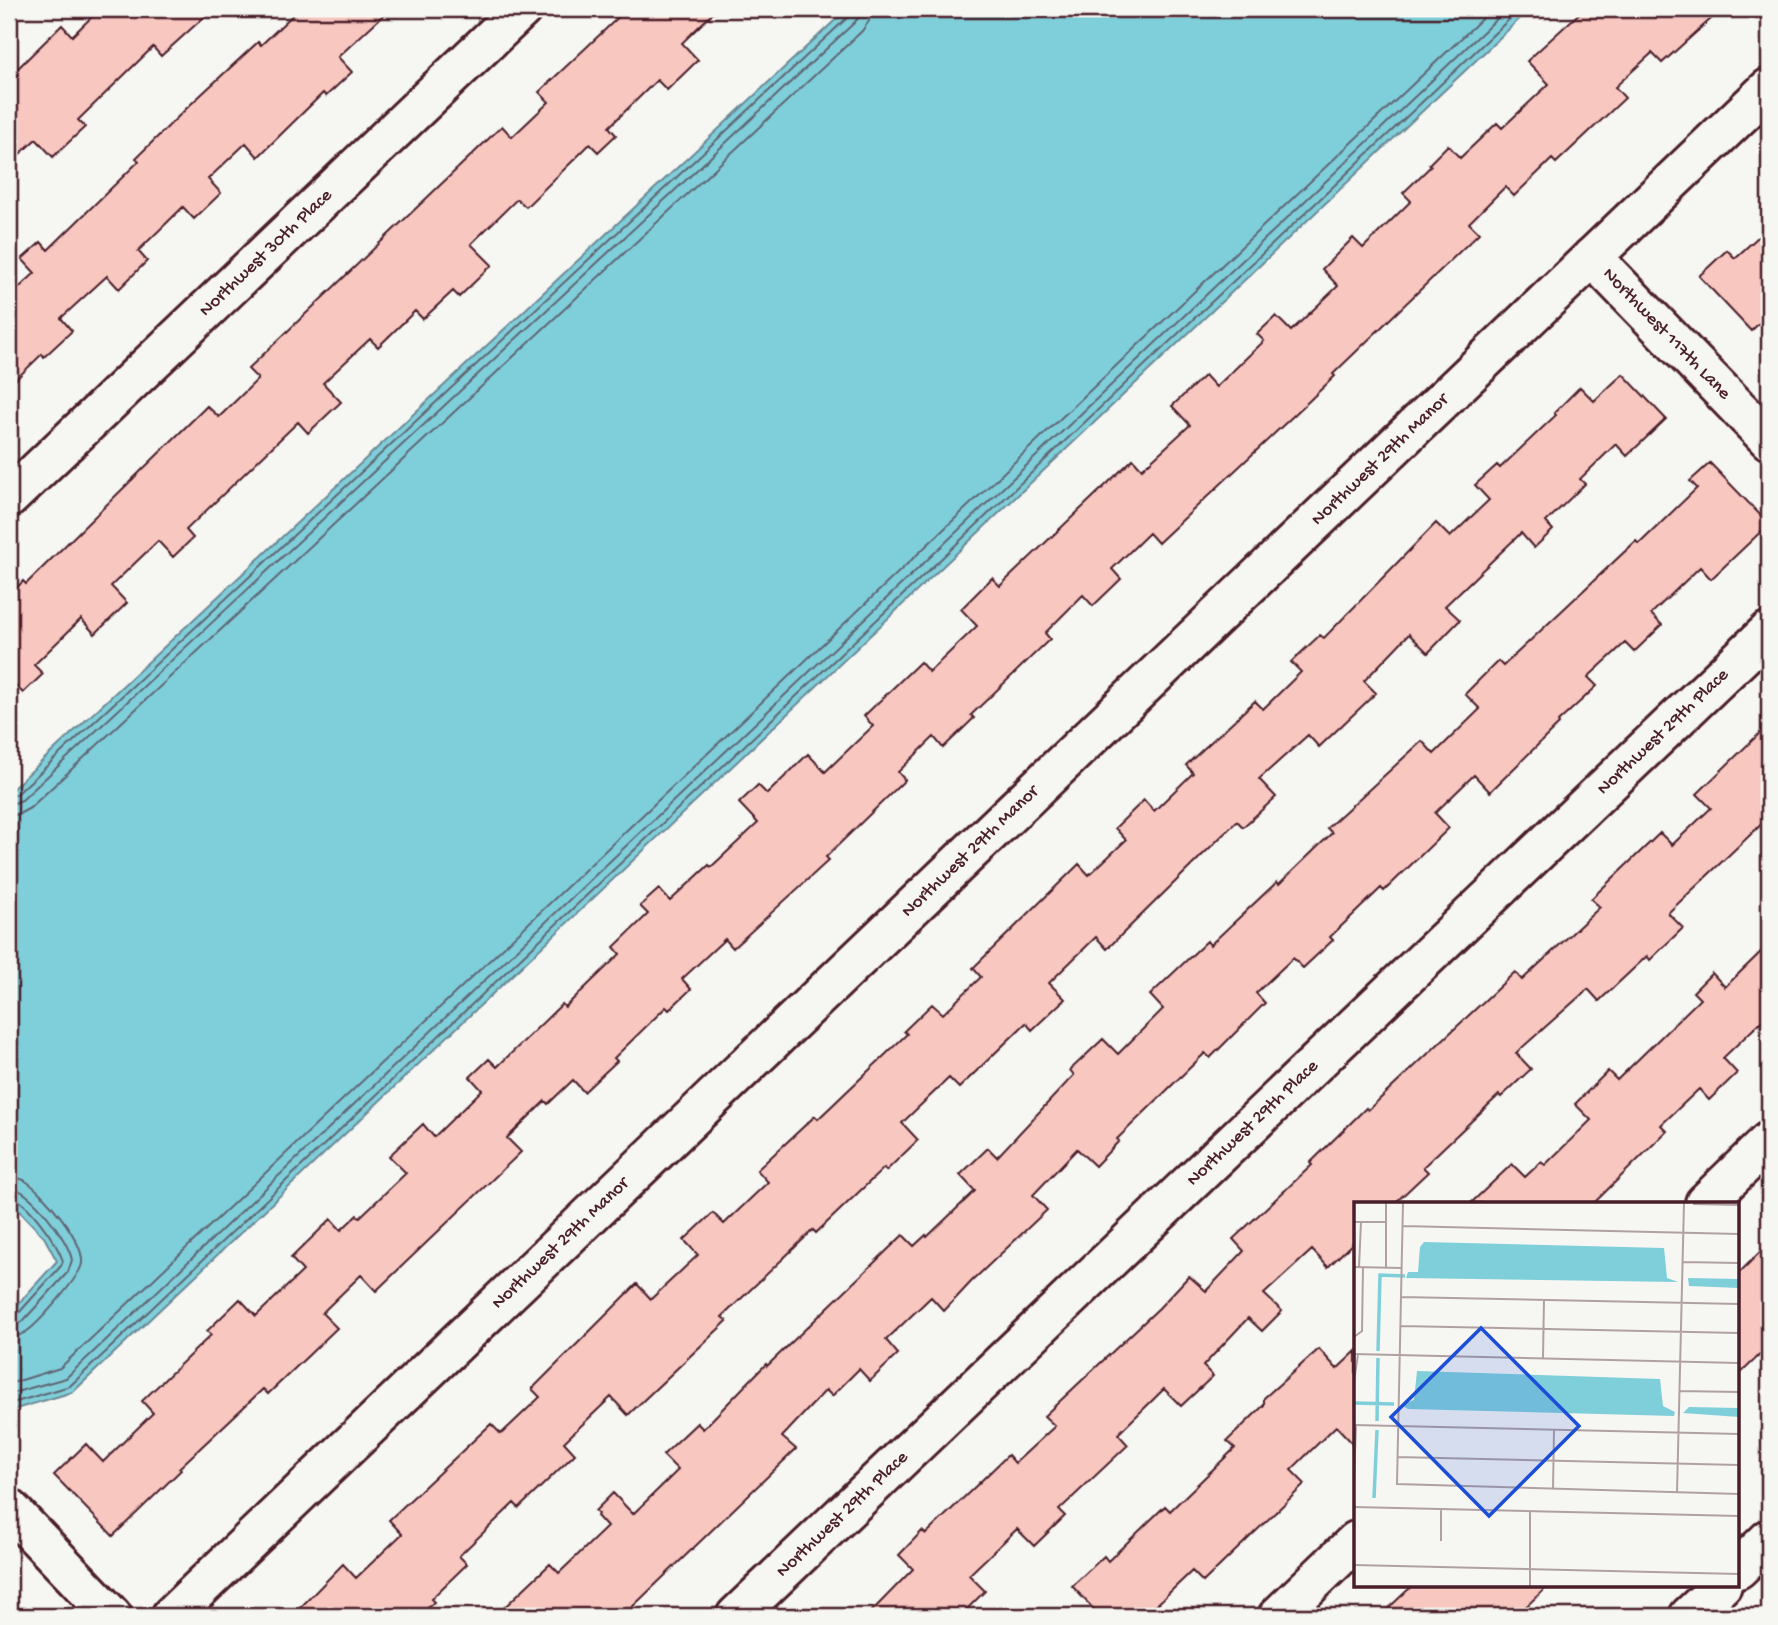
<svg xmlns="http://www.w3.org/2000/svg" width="1778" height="1625" font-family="'Gochi Hand',sans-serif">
	<rect width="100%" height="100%" fill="#f6f6f2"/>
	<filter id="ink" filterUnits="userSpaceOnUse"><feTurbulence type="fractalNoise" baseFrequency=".0143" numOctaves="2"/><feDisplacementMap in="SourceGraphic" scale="14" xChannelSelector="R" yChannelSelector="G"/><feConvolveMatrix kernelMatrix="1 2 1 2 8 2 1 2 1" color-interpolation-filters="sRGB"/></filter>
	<g filter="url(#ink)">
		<path fill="#7fcfdb" stroke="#6a8995" stroke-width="2" d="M847 9H1530L73 1392 9 1411V1314L57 1261 44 1237 9 1200V792Z"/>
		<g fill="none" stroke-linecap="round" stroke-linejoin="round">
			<path stroke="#5f6571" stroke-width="2" d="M9 796 17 794 848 17 851 9
				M9 805 22 800 854 23 859 17 860 9
				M9 816 19 814 30 808 862 31 869 21 870 9
				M9 1177C14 1177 19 1178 24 1180 43 1191 84 1241 82 1263 81 1276 36 1327 24 1333 19 1336 14 1337 9 1337
				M9 1187C31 1189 68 1239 72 1260L68 1272 23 1321 17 1325 9 1327
				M9 1196C27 1199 57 1243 63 1261L61 1266 17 1315 9 1318
				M9 1384 60 1368 1492 9
				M9 1394 66 1378 1507 9
				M9 1404 70 1386 1520 9"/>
		</g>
		<path fill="#f7c7c0" stroke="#4a1f2b" stroke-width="2" d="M100 9H213L161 56 153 47 78 120 85 127 53 157 36 139 9 164V77L62 25 72 36Z
			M299 9H390L338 57 352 72 326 96 323 93 258 157 246 143 208 179 221 193 194 219 183 207 138 251 147 261 119 289 107 276 61 318 72 331 44 357 42 354 9 386V297L35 273 22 259 41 242 48 250 139 161 136 158 191 104 258 42 261 45Z
			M627 9H717L682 43 698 60 667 90 657 80 609 127 616 135 598 152 590 144 526 207 517 199 471 244 492 265 459 297 453 291 423 319 415 311 378 347 370 339 323 383 341 402 308 433 298 422 186 530 193 538 173 557 158 541 111 586 127 603 95 634 81 619 34 665 43 674 23 693 14 684 9 689V596L23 581 26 584 207 406 219 417 258 379 248 369 502 126 512 137 549 102 539 92Z
			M1584 9H1722L1662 63 1652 53 1615 87 1625 98 1556 163 1552 159 1514 196 1505 187 1469 223 1479 233 1333 374 1335 376 1308 402 1158 543 1149 533 1112 569 1121 579 1093 606 1083 595 1045 633 1050 639 971 715 974 718 943 748 934 737 898 772 905 780 826 857 829 860 733 948 725 939 682 979 691 989 669 1010 666 1007 614 1058 617 1061 584 1092 573 1080 548 1104 545 1101 507 1138 521 1152 376 1291 361 1275 322 1313 337 1328 268 1394 263 1389 179 1468 181 1470 113 1536 54 1475 86 1444 103 1462 153 1413 142 1401 211 1335 207 1331 240 1299 256 1316 303 1271 291 1258 331 1219 341 1230 357 1215 360 1217 406 1173 389 1156 423 1124 434 1137 482 1090 470 1077 489 1059 497 1067 562 1004 565 1007 620 954 614 947 648 914 640 906 659 889 670 901 709 865 711 867 758 823 739 803 758 785 767 794 808 754 825 772 873 726 864 716 920 662 929 672 977 626 961 609 992 578 1000 586 1133 459 1142 469 1190 425 1172 406 1205 375 1216 387 1264 341 1257 334 1276 316 1291 331 1338 286 1322 269 1353 238 1363 248 1411 201 1403 193 1431 166 1429 164 1448 145 1460 158 1497 123 1502 128 1549 84 1527 61Z
			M1769 227V314L1751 331 1699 276 1727 250 1735 258Z
			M1623 374 1666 419 1627 456 1616 444 1580 479 1585 484 1546 522 1553 530 1534 548 1521 533 1445 606 1460 620 1428 653 1409 634 1364 681 1376 693 1319 747 1308 735 1259 779 1276 797 1243 827 1237 821 1107 949 1096 937 1049 983 1065 999 1032 1030 1026 1023 959 1088 949 1078 902 1123 918 1140 886 1171 884 1168 816 1233 813 1230 722 1317 727 1321 628 1415 611 1397 564 1442 575 1454 519 1508 514 1503 459 1556 467 1564 431 1599 434 1602 419 1616H292L343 1564 356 1578 402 1534 389 1520 491 1424 501 1434 540 1397 532 1389 637 1284 651 1299 698 1255 684 1240 713 1213 724 1224 768 1182 757 1170 815 1116 818 1119 907 1034 904 1031 932 1004 943 1014 981 977 973 968 1079 864 1089 875 1126 840 1115 828 1144 800 1154 811 1193 773 1186 765 1255 701 1263 709 1301 672 1291 662 1320 635 1324 638 1436 523 1450 537 1489 500 1475 485 1497 465 1500 468 1556 415 1554 413 1580 387 1594 401Z
			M1710 463 1769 524 1711 579 1700 567 1651 614 1662 625 1634 652 1625 643 1588 677 1597 686 1558 722 1559 724 1490 792 1474 775 1435 813 1449 828 1384 891 1381 888 1330 937 1333 940 1303 968 1293 958 1256 993 1265 1003 1210 1058 1205 1053 1117 1139 1119 1141 1095 1166 1077 1149 1033 1195 1047 1210 971 1282 944 1311 931 1297 886 1340 898 1354 870 1381 859 1369 832 1396 826 1390 782 1437 796 1449 623 1616H495L550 1564 559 1573 607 1527 597 1516 598 1514 595 1511 613 1493 633 1514 678 1470 663 1455 697 1423 703 1429 766 1364 767 1366 903 1235 914 1246 926 1235 927 1237 975 1191 960 1175 988 1148 997 1157 1074 1075 1070 1070 1103 1039 1118 1054 1163 1009 1150 995 1207 941 1210 945 1277 882 1279 884 1332 833 1327 828 1422 741 1434 754 1480 709 1465 694 1498 661 1503 666 1636 541 1639 544 1697 488 1690 481Z
			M1769 724V817L1668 913 1683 928 1650 960 1647 956 1599 1001 1588 989 1516 1053 1531 1069 1501 1097 1499 1095 1423 1167 1428 1172 1395 1203H1356V1240L1328 1267 1312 1250 1264 1294 1282 1311 1262 1331 1248 1318 1203 1366 1213 1376 1181 1406 1164 1389 1118 1434 1128 1445 1059 1510 1065 1516 1034 1546 1017 1529 969 1575 985 1591 960 1616H867L913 1569 899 1555 922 1531 926 1534 1008 1455 1015 1463 1055 1426 1044 1416 1159 1308 1189 1276 1206 1291 1244 1251 1233 1239 1312 1165 1310 1163 1366 1108 1368 1110 1515 972 1522 980 1600 907 1591 899 1660 833 1672 845 1711 808 1697 794Z
			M1769 944V1014L1723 1058 1737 1073 1709 1100 1699 1089 1661 1125 1667 1131 1594 1203H1471L1512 1164 1525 1177 1541 1162 1545 1165 1591 1120 1575 1104 1608 1071 1617 1080 1700 999 1693 992 1712 973 1725 987Z
			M1769 1243V1346L1738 1376V1274Z
			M1319 1349 1337 1369 1356 1351V1447L1336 1426 1291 1470 1305 1484 1203 1582 1192 1571 1145 1616H1100L1072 1586 1104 1556 1108 1561 1165 1506 1170 1511 1235 1448 1227 1441 1264 1405V1398Z
			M1413 1585H1549L1516 1616H1380Z"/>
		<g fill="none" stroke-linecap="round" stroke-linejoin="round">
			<defs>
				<g id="minor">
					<path id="s1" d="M1592 257 1769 440"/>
					<path id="s2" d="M9 498 522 9"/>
					<path d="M1705 1203 1769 1141"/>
					<path d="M9 1508 112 1616"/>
					<path d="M1738 1569 1769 1539"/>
					<path id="s3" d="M171 1616 1769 88"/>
					<path id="s4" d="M736 1616 1769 631"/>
					<path d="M1278 1616 1356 1541"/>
					<path d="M1689 1616 1722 1585"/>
				</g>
			</defs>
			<use href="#minor" stroke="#4a1f2b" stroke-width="44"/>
			<use href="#minor" stroke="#f6f6f2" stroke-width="38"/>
		</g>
	</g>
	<g text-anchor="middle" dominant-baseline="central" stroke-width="5" stroke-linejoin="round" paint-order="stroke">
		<g font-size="19" fill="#4a1f2b" stroke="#f6f6f2">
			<text stroke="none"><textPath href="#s2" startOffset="355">Northwest 30th Place</textPath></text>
			<text stroke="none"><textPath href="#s1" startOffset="107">Northwest 117th Lane</textPath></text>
			<text stroke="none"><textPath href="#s3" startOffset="1673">Northwest 29th Manor</textPath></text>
			<text stroke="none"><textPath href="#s4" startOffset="1281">Northwest 29th Place</textPath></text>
			<text stroke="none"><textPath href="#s3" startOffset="1106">Northwest 29th Manor</textPath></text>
			<text stroke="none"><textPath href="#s4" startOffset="714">Northwest 29th Place</textPath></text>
			<text stroke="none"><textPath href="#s3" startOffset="539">Northwest 29th Manor</textPath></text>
			<text stroke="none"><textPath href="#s4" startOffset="147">Northwest 29th Place</textPath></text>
		</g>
	</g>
	<g transform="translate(1354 1202)">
		<rect width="385" height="385" fill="#f6f6f2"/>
		<path d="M70 40 310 46 313 76 324 80 52 76 54 70H64L66 45ZM334 76 385 77V86L335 84ZM63 169 306 177 309 204 321 210 320 214 54 207 47 203 60 198ZM335 205 385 206V215L329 211Z" fill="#7fcfdb"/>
		<path fill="none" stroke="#7fcfdb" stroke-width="3.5" d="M24 149 26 73 51 74M0 201 40 202M23 219 24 156M20 296 23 228"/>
		<path fill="none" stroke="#b1a0a2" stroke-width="2" d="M49 1 43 282 385 292M339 2 385 3M0 20H32M49 24 385 32M329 60 385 61M0 65 48 66M5 65 7 20M32 65V1M47 95 385 102M46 124 385 131M0 135 8 129 9 65M0 152 385 161M189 156 190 97M0 180 4 152M325 189 385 190M0 223 385 232M43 255 385 263M0 280 2 223M199 287 200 228M323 291 330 1M0 305 385 314M87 307V339M176 309V384M0 363 385 372"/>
		<path fill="#1d4ed8" fill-opacity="0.15" stroke="#1d4ed8" stroke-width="3.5" d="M127 126 225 224 135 314 37 215Z"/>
		<rect width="385" height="385" fill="none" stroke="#4a1f2b" stroke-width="3.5"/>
	</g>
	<rect width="1778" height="1625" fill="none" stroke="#f6f6f2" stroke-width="35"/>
	<rect x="18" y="18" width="1743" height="1590" fill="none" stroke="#4a1f2b" stroke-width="2.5" filter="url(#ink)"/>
</svg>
